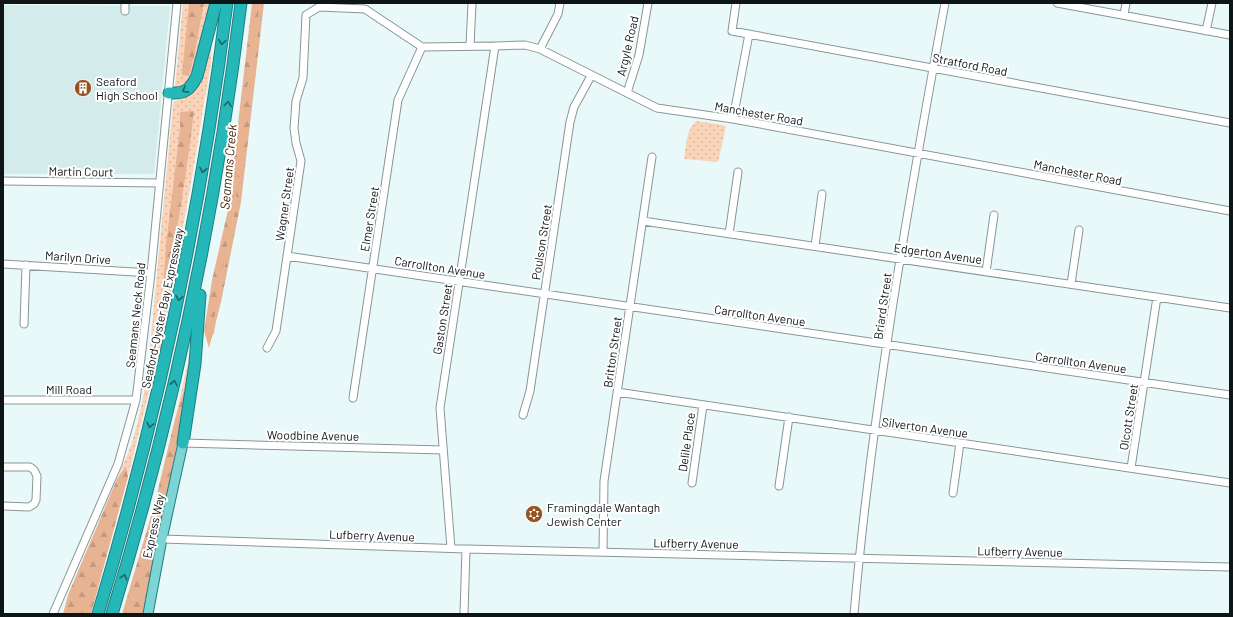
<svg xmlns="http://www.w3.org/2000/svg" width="1233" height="617" font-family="Barlow,sans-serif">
	<defs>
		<pattern id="grass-dots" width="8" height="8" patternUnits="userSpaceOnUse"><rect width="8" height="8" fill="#fbd3b9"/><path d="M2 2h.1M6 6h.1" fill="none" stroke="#d6b49e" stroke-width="1.8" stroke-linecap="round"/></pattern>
		<pattern id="forest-firs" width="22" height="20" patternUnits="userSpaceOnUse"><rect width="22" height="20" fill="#e8b392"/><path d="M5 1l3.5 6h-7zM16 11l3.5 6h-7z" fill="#c6997d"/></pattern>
	</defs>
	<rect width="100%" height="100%" fill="#e9f9f9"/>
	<path fill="#d3ebeb" d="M3 5 170 6 154 174H3Z"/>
	<path fill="url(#grass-dots)" d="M183 3H211L193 81 176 90 175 87Z
		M210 36C215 49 207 88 204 103 192 185 175 267 161 350L156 356 154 371 128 477 126 466 117 479C135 442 142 408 148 368L173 105 174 102 188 95Z
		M697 121 723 125 726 127 718 162 684 159C686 147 686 128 697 121Z
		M191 349 189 392 184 390 175 419Z"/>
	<path fill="url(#forest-firs)" d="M189 3H204L194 57 189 76 182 75Z
		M252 3H264L241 202 221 302 209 348 204 331 212 280 228 210Z
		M194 111C186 182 173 253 160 324L166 246 180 128V112Z
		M184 390 189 392 181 439 177 445 143 614H122L154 506 175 419Z
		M126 466 128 477 91 614H63L68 595 117 479Z"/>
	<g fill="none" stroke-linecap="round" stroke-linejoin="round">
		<path stroke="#e9b593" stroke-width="2" d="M213 333 221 281 233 222 242 106 250 81 261 3"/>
		<defs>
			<path id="minor" d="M736 3 732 31 1230 123
				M1057 3 1230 35
				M125 11V3
				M1124 15 1126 3
				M1206 31 1212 3
				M470 46 472 3
				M540 49 558 14 560 3
				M627 93 639 55 648 3
				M733 119 749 34
				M3 181 159 183
				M643 221 1230 308
				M729 234 738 172
				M815 246 822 194
				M287 256 1230 395
				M3 264 151 273
				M986 272 994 215
				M1071 284 1079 230
				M24 324 26 265
				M267 348 276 331 301 161 296 143 294 128 296 101 303 78 306 15 319 7 365 9 422 47 495 46 525 45 540 49 657 108 733 119 1230 211
				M617 392 1230 483
				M353 398 398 100 422 47
				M3 400H136
				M523 415 530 391 570 122 574 107 591 76
				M183 443 443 450
				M3 467H30L34 470 37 476 36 500 34 504 29 507 3 506
				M1131 468 1157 297
				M692 483 703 405
				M779 486 789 417
				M953 493 960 443
				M162 539 466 549 1230 567
				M451 548 440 408 495 46
				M603 552 604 481 652 157
				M53 614 118 464 136 400 151 273 177 3
				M464 614 466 549
				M854 614C872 409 908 205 945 3"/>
			<path id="major" d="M148 614 162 539 183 443"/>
			<path id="highway" d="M169 93C185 94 190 90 197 76L216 3
				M183 443 195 364 200 295
				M98 614C158 414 201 210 227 3
				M112 614C173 414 216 210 241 3"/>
		</defs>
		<use href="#minor" stroke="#889696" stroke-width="9"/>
		<use href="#major" stroke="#1e7e7f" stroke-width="11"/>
		<use href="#highway" stroke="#1e7e7f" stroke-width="13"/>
		<use href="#minor" stroke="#fff" stroke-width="7"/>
		<use href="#major" stroke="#7dd4d5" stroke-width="9"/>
		<use href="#highway" stroke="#26b7b9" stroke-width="11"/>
	</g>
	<defs><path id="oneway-chevron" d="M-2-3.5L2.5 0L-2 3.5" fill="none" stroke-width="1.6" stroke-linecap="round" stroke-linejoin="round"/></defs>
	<g stroke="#1a6666">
		<use href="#oneway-chevron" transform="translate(222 42) rotate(98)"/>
		<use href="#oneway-chevron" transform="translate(185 90) rotate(152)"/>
		<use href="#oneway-chevron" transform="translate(228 104) rotate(-81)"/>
		<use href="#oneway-chevron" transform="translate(203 170) rotate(100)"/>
		<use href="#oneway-chevron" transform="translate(179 298) rotate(101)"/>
		<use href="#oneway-chevron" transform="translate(174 383) rotate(-77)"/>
		<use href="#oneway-chevron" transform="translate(150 425) rotate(104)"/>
		<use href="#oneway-chevron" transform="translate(124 577) rotate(-74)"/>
	</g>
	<defs>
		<symbol id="building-disc" viewBox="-11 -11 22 22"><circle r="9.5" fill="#955320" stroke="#fff"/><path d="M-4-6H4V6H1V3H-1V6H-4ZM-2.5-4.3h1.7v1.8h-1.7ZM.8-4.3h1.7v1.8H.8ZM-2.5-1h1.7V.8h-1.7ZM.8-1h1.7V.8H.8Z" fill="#fff"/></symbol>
		<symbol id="synagogue-disc" viewBox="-11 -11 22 22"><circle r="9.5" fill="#955320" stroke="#fff"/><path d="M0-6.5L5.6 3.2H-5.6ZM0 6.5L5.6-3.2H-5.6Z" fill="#fff"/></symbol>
	</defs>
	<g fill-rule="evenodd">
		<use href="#building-disc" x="73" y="78" width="20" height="20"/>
		<use href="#synagogue-disc" x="524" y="504" width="20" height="20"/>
	</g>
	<g text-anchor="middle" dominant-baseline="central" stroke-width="4" stroke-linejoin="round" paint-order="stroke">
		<g font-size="12" fill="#0f1414" stroke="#fff">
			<text transform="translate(627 46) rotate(-77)">Argyle Road</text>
			<text transform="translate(970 64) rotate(11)">Stratford Road</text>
			<text transform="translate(759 113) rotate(10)">Manchester Road</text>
			<text transform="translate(81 171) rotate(1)">Martin Court</text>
			<text transform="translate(1078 172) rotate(11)">Manchester Road</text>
			<text transform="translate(284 204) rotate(-82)">Wagner Street</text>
			<text transform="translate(369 219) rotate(-81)">Elmer Street</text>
			<text transform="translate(541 242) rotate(-81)">Poulson Street</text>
			<text transform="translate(938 253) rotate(8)">Edgerton Avenue</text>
			<text transform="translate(78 257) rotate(4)">Marilyn Drive</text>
			<text transform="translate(440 267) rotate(9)">Carrollton Avenue</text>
			<text transform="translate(882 306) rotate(-82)">Briard Street</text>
			<text transform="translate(162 308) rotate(-78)">Seaford-Oyster Bay Expressway</text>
			<text transform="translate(135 315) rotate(-84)">Seamans Neck Road</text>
			<text transform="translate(760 315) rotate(8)">Carrollton Avenue</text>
			<text transform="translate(442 319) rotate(-81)">Gaston Street</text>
			<text transform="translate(612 352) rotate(-82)">Britton Street</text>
			<text transform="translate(1081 362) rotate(8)">Carrollton Avenue</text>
			<text x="69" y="389">Mill Road</text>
			<text transform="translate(1128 417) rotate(-81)">Olcott Street</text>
			<text transform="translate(925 427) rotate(8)">Silverton Avenue</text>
			<text transform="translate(313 435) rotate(1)">Woodbine Avenue</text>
			<text transform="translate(686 442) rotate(-82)">Delile Place</text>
			<text transform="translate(153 526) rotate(-78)">Express Way</text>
			<text transform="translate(372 535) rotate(2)">Lufberry Avenue</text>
			<text transform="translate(696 543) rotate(1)">Lufberry Avenue</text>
			<text transform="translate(1020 551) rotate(1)">Lufberry Avenue</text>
		</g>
		<g font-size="12" fill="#0f1414" stroke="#fff" text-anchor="start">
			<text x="96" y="81">Seaford<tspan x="96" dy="14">High School</tspan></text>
			<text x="547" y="507">Framingdale Wantagh<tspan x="547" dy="14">Jewish Center</tspan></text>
		</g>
		<g font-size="13" font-style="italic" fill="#46240a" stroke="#fff">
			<text transform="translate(228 167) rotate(-85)">Seamans Creek</text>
		</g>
	</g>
	<rect width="1233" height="617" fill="none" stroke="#0f1414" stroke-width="8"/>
</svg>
